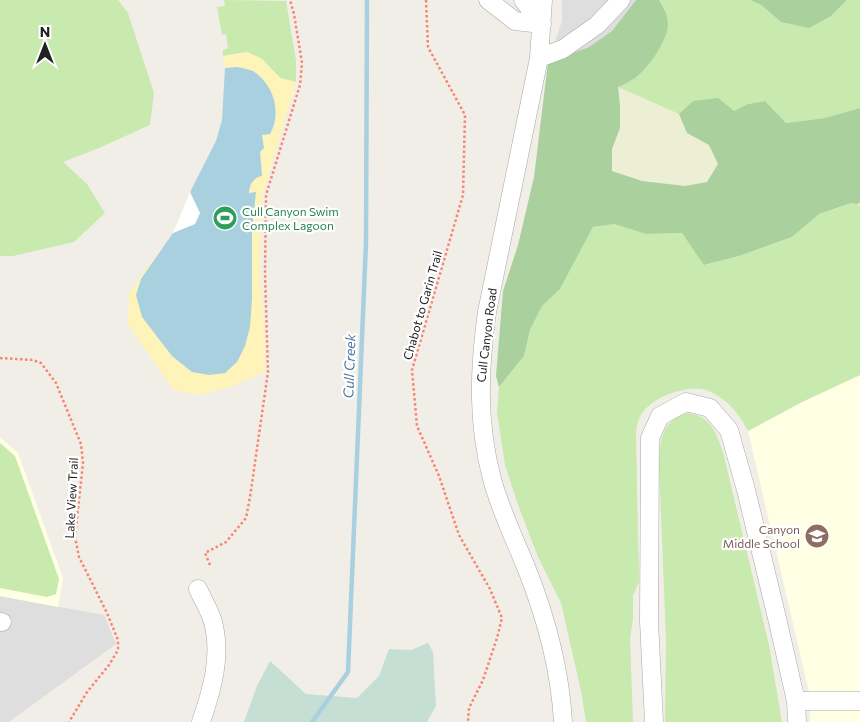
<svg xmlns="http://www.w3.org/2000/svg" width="860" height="722" font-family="Commissioner,sans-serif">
	<rect width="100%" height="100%" fill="#f1eee8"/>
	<path fill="#dfdede" d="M562 0H636L612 31 589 47 548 62 562 21Z
		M0 596 104 615 116 644 9 722H0Z"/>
	<path fill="#feffe3" d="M860 375V722H810L809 692 748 431 802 402Z
		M0 437 18 453 63 578 58 607 0 596Z"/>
	<path fill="#ecefd3" d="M618 87 679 114 687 133 709 145 718 164 707 182 685 186 642 181 612 171V149L620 128V105Z"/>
	<path fill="#c9eaae" d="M0 0H118L128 13 154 93 150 125 99 148 63 162 87 184 105 213 74 242 13 256H0Z
		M224 0 286 1 296 60V82L280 78 262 59 247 52 223 56V50L228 48 226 34 222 35 217 7 225 6Z
		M659 0H750L761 5 781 22 831 16 847 0H860V108L825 118 786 123 765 101 748 104 734 111 693 101 679 114 618 87 633 80 665 8Z
		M851 203 858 204 860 207V375L802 402 748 431C741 418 733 406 721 398 716 394 706 389 700 389 681 387 651 398 641 415 637 422 636 429 636 437L639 582 633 596V619L630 639 633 722H586L581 691 561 603 538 557 517 502 505 465 497 412 499 387 524 356 530 330 542 306 560 289 593 227 614 224 646 234 682 233 705 265 739 256 792 237 819 214Z
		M687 413C711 416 716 432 723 452L769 645 782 722H665L666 639 659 467C660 444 660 420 687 413Z
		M0 443 15 456 59 579 56 594 47 597 0 588Z"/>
	<path fill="#aad09d" d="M636 0H659C664 7 668 16 668 25 667 42 646 72 632 80 628 83 622 85 618 87L620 105V128L612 149V171L642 181 685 186 707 182 718 164 709 145 687 133 679 114 693 101 718 98 734 111 748 104 765 101 786 123 825 118 860 108V203L858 204 851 203 819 214 792 237 739 256 704 265 682 233 646 234 614 224 593 227 560 289 542 306 530 330 524 356 499 387 496 376 503 291 518 245 534 177 548 62 589 47 612 31Z
		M750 0H847L831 16 809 28 781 22 761 5Z"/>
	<path fill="#c5dfd4" d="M428 643 433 652 436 706 427 722H244L257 686 270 661 306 694 357 698 379 676 389 649 411 650Z"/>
	<path fill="#fef3b8" d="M247 52 262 59 280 78 296 82 262 198 260 271 265 341V372L233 386 200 395 174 390 128 325 129 294 150 263 151 265 141 279 158 339 172 356 192 372 251 257 253 208 256 193H249C249 185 253 177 262 175L260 152 264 148 262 135 270 134 276 124 274 98 237 67 225 68 223 56Z"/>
	<path fill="#a9d0de" d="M237 67C243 68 248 69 253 71 274 84 282 113 270 134L262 135 264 148 260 152 262 176C254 177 249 185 249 193L256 192 252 229V299L250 327 245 346 237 362 225 373 209 375 192 372 172 356 142 317 136 295 141 279 173 233 195 223 199 213 190 192 216 141 222 120 225 68Z"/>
	<path fill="#fff" d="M190 192 200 213 195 224 173 233Z"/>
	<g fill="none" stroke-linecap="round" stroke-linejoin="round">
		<path stroke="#a9d0de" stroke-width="4.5" d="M312 722 348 672 366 242 367 0"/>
		<defs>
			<path id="minor" d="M488 0 515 21 542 24 523 0
				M543 0 539 58 487 312C479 370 477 422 492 479 500 509 514 538 526 567 546 617 560 668 563 722
				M539 58 563 49 597 25 621 0
				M198 589C203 600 210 611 213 622 222 656 212 690 201 722
				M0 622H2
				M796 701H860
				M654 722 649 621 650 438 660 416 686 402 710 408 729 430 746 490 777 618 796 701 797 722"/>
		</defs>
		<use href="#minor" stroke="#a8a8a8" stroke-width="19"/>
		<path stroke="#f98471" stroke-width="2.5" stroke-dasharray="2.5 2.5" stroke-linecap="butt" d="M426 0 428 47 465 115 463 195 412 370 417 426 439 476 459 535 490 589 502 618 497 638 483 680 469 708 468 722
			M0 358 33 360 41 363 56 383 81 444 83 463 75 537 79 557 107 613 118 640V650L109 665 87 692 69 722
			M210 565 205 553 226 542 246 518 250 497 268 372 265 274 266 195 300 85 302 63 294 14 290 0"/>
		<use href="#minor" stroke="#fff" stroke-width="18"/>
	</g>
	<defs>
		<symbol id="stadium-disc" viewBox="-11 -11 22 22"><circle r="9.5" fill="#2e9e5b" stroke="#fff"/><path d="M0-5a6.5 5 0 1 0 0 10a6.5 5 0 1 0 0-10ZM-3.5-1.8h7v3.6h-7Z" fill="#fff"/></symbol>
		<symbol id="school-disc" viewBox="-11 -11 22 22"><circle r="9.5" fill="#8d6e63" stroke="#fff"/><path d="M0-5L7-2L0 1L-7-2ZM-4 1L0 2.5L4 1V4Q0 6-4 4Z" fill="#fff"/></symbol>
	</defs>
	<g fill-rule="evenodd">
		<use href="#stadium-disc" x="211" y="204" width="28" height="28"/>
		<use href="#school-disc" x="803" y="522" width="28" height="28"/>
	</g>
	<g text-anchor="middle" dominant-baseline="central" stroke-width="4.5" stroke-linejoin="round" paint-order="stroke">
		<g font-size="12" fill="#27864d" stroke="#fff" text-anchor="start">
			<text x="242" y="211">Cull Canyon Swim<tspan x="242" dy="14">Complex Lagoon</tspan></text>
		</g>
		<g font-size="12" fill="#212121" stroke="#fff">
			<text transform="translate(422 305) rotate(-74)">Chabot to Garin Trail</text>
			<text transform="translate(486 335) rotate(-83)">Cull Canyon Road</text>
			<text transform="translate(71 498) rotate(-87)">Lake View Trail</text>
		</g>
		<g font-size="12" fill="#785e54" stroke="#fff" text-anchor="end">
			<text x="800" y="529">Canyon<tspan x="800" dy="14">Middle School</tspan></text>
		</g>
		<g font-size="14" font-style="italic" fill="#4a76a9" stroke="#fff">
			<text transform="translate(349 366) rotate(-88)">Cull Creek</text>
		</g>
	</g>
	<g transform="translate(45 45)" stroke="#ffffff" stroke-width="4" paint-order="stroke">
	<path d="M0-4L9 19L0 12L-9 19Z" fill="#212121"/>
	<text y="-8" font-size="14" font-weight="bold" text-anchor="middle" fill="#212121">N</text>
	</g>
</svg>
